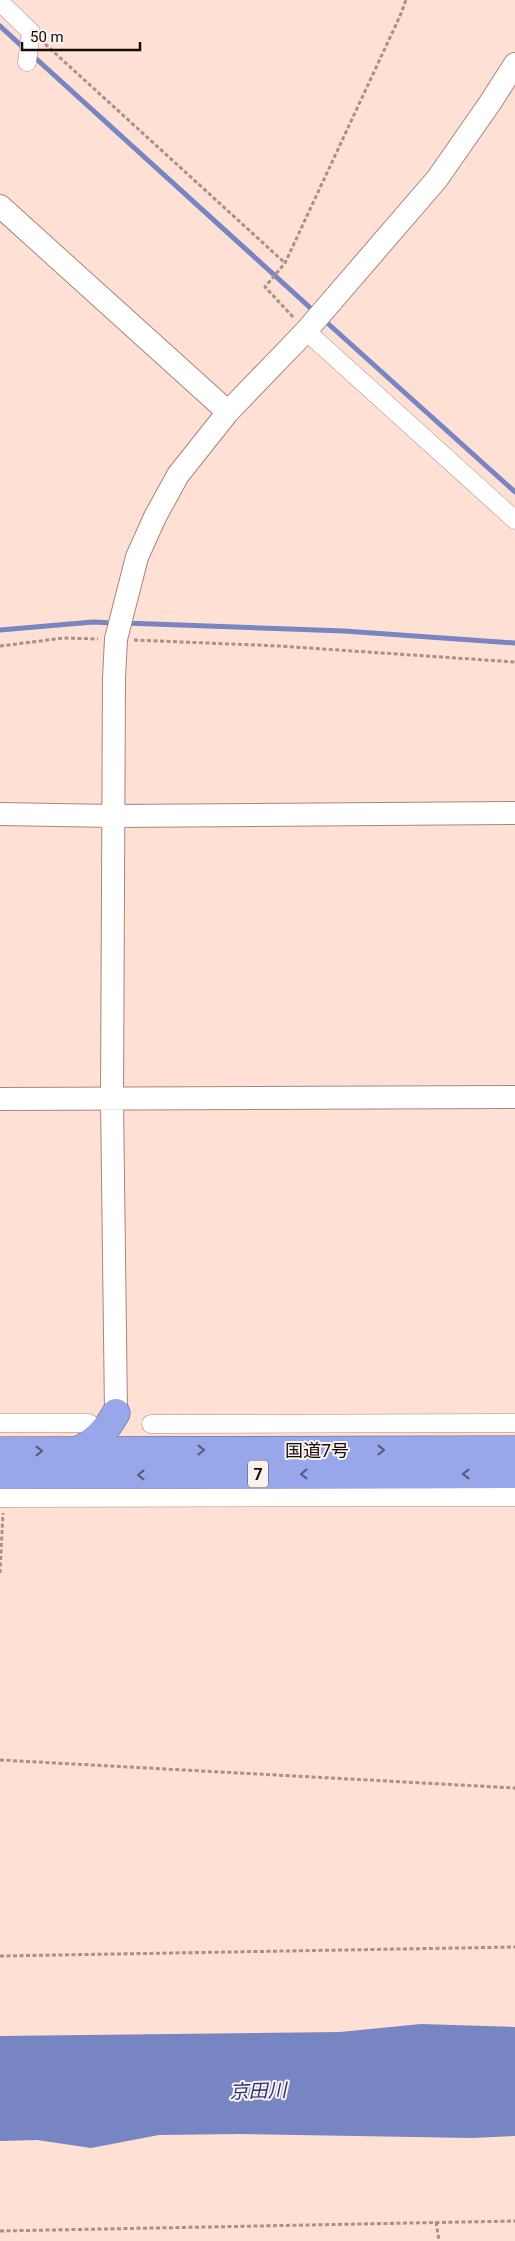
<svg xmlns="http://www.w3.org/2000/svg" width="515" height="2241" font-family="Roboto,'Noto Sans JP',sans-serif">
	<rect width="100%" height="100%" fill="#fee0d4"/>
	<path fill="#7785c3" d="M421 2024 515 2027V2136L472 2138 239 2134 159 2135 91 2148 37 2140 0 2141V2036L340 2032Z"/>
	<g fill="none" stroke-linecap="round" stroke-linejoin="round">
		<path stroke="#7785c3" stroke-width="5" d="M0 26 25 49
			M32 55 316 313
			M324 320 515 492
			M125 623 344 631 515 643
			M0 630 93 622 114 623"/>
		<defs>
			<path id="minor" d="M0 2 31 32 27 62
				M306 331 515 520
				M0 1423H89
				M151 1424 515 1423
				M0 1498 515 1497"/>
			<path id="tertiary" d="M0 206 228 412
				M0 814 113 816 515 813
				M0 1099 515 1097
				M116 1413 112 1098 114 678 116 639 137 557 155 517 178 475 228 412 306 331 437 179 490 103 515 64"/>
			<path id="trunk" d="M0 1451 515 1450
				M77 1451C96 1441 106 1431 116 1413
				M0 1475 515 1474"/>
		</defs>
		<use href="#minor" stroke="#a98679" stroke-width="19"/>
		<use href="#tertiary" stroke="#a98679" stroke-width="24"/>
		<use href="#trunk" stroke="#5a6197" stroke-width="29"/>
		<path stroke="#a99188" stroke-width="3" stroke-dasharray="4 2.5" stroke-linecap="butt" d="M45 44 285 263
			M293 317 265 287 285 263 400 16 406 0
			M134 640 279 646 515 662
			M0 646 64 638 98 639
			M0 1573 3 1513
			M0 1760 515 1788
			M0 1956 515 1947
			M436 2222 439 2241
			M0 2231 515 2221"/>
		<use href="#minor" stroke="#fff" stroke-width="18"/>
		<use href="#tertiary" stroke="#fff" stroke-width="22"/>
		<use href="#trunk" stroke="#98a6ea" stroke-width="28"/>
	</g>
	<defs><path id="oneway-chevron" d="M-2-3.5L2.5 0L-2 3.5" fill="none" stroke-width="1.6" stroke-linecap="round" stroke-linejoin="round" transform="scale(1.25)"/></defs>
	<g stroke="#585878">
		<use href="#oneway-chevron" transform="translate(201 1450)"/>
		<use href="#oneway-chevron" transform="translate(381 1450)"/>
		<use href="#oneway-chevron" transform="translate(39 1451)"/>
		<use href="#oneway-chevron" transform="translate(304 1474) rotate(180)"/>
		<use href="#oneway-chevron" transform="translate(466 1474) rotate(180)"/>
		<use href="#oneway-chevron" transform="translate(141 1475) rotate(180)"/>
	</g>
	<g text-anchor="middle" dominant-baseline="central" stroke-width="4" stroke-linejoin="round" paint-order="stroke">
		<rect fill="#faf2f0" stroke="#5b504d" stroke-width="1" x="248" y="1460.5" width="20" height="27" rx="4"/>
		<g font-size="16" font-weight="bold" fill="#170b07">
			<text x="258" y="1474">7</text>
		</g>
		<g font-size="18" fill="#170b07" stroke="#faf2f0">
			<text x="317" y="1450">国道7号</text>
		</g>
		<g font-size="19" font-style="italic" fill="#28307a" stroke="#faf2f0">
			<text transform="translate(258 2091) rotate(-2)">京田川</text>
		</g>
	</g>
	<path d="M22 42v8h118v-8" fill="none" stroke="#170b07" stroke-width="2.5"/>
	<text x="30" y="42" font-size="15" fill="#170b07" stroke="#faf2f0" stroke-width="4" paint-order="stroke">50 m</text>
</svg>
